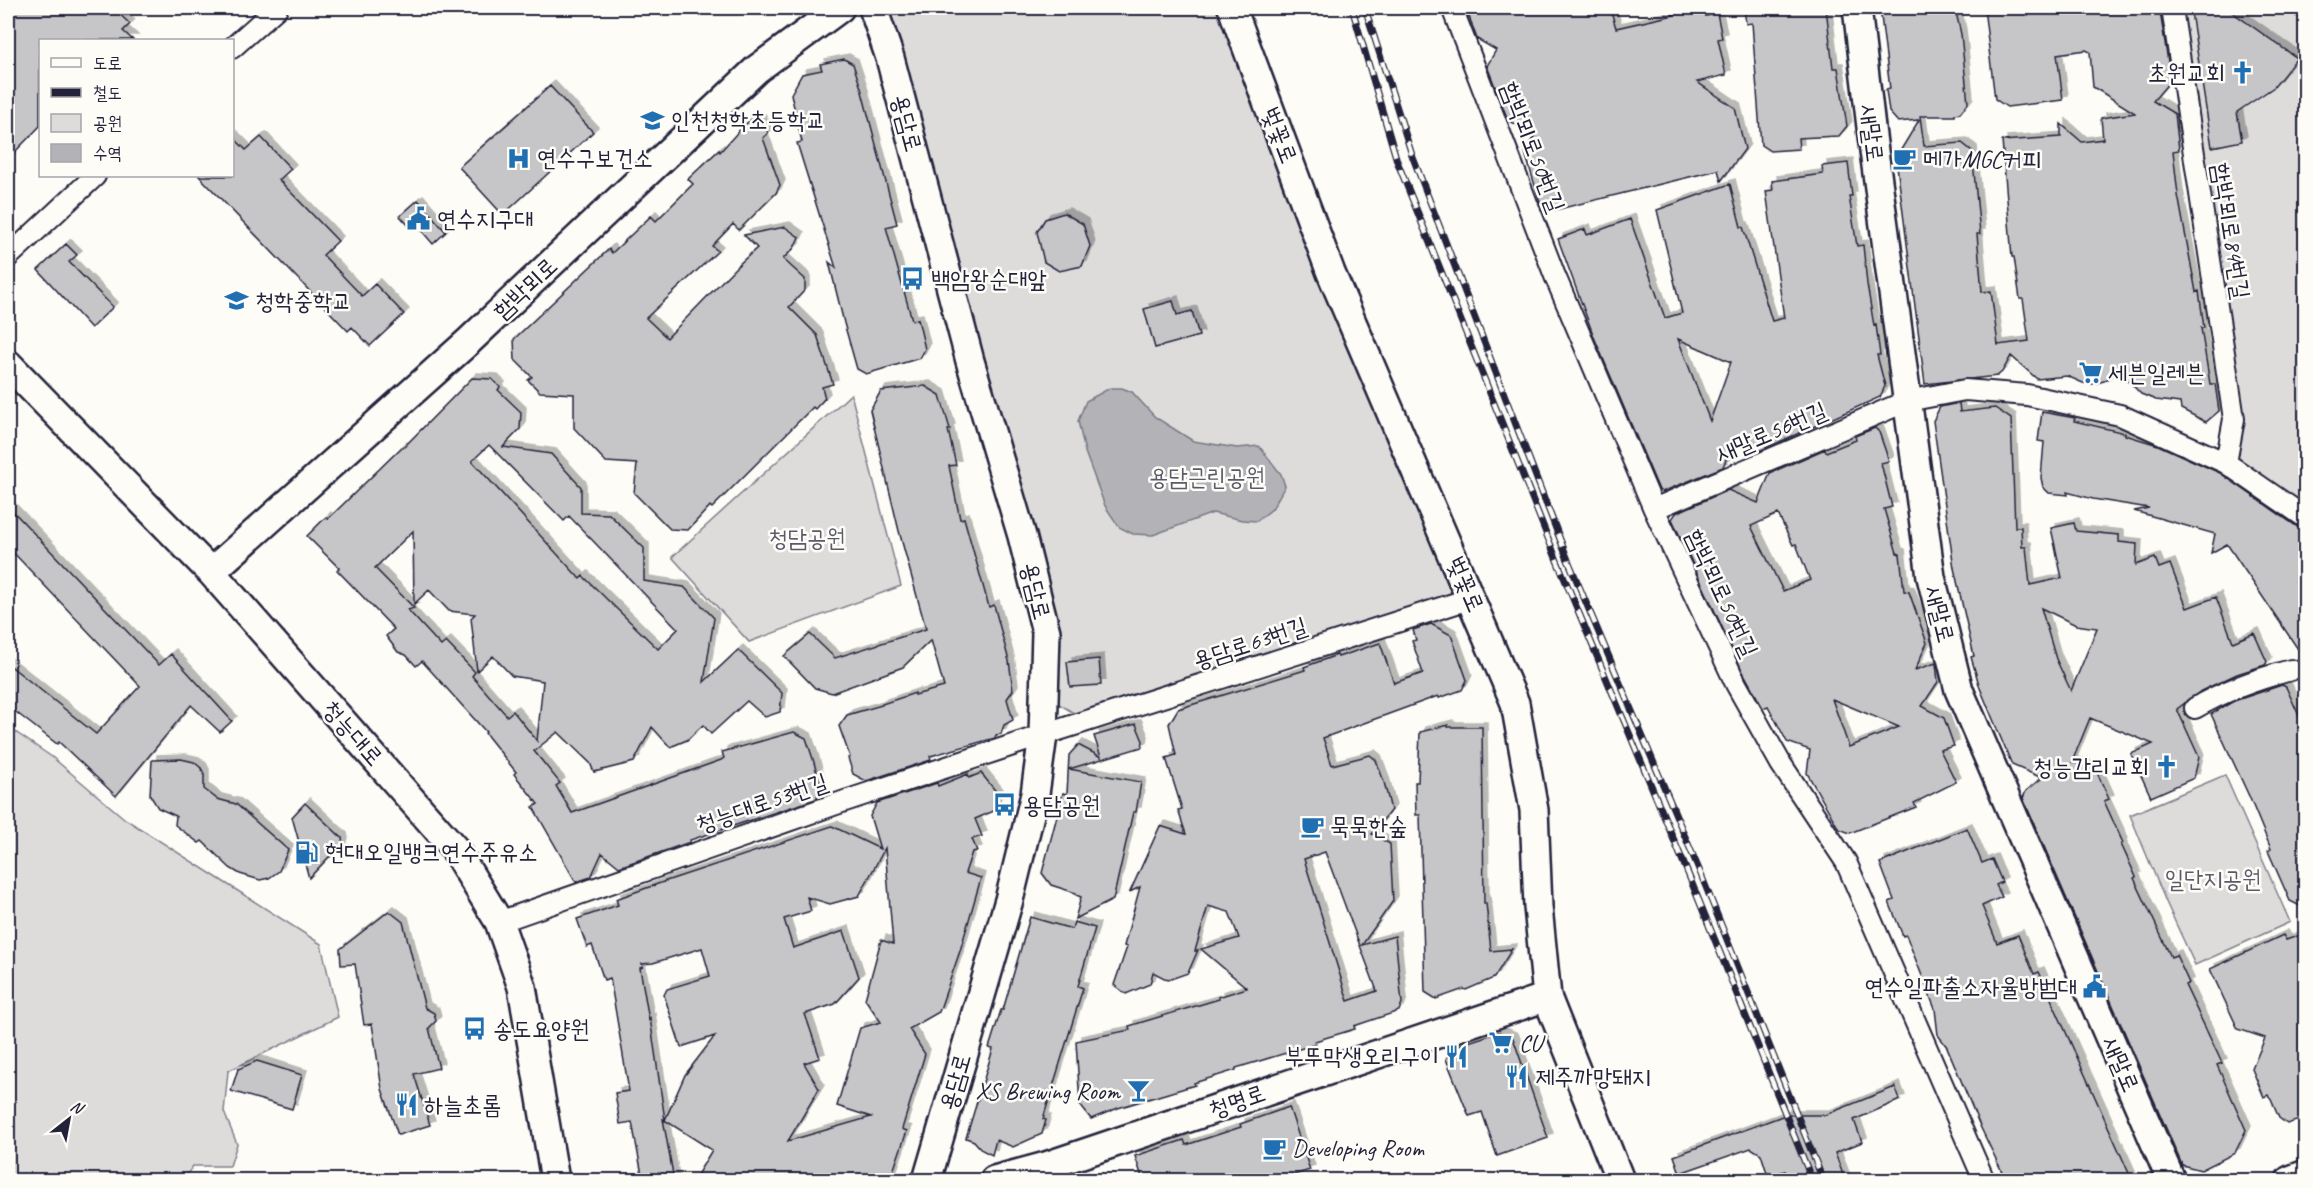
<svg xmlns="http://www.w3.org/2000/svg" width="2313" height="1188" font-family="Caveat,'Poor Story',sans-serif">
	<defs>
		<filter id="shadow"><feDropShadow dx="5" dy="-5" stdDeviation="0" flood-color="#0004"/></filter>
	</defs>
	<rect width="100%" height="100%" fill="#fdfcf7"/>
	<filter id="ink" filterUnits="userSpaceOnUse"><feTurbulence type="fractalNoise" baseFrequency=".0167" numOctaves="2"/><feDisplacementMap in="SourceGraphic" scale="12" xChannelSelector="R" yChannelSelector="G"/><feConvolveMatrix kernelMatrix="1 2 1 2 8 2 1 2 1" color-interpolation-filters="sRGB"/></filter>
	<g filter="url(#ink)">
		<path fill="#dddcdb" stroke="#807f8b" stroke-width="1.5" d="M895 8H1233L1472 598 1087 721 1044 695 1046 641 891 19Z
			M2172 8H2280L2305 21V518L2226 463 2234 419Z
			M851 394 901 586 749 642 672 557Z
			M8 727 52 757 125 819 321 944 338 1017 228 1071 224 1112 237 1144 230 1166H193L183 1180H8Z
			M2225 775 2290 922 2195 965 2166 902 2130 815Z"/>
		<path fill="#b2b2b7" stroke="#787885" stroke-width="1.5" d="M1110 388H1122L1132 392 1155 417 1193 441 1237 448 1259 446 1281 474 1285 486 1272 509 1257 521 1242 520 1213 513 1153 535 1133 534 1119 527 1105 506 1085 452 1078 421 1086 401Z"/>
		<path fill="#c6c6c8" stroke="#22223b" stroke-width="1.5" fill-rule="evenodd" filter="url(#shadow)" d="M8 8H113L130 24 123 31 133 40H40V126L8 159Z
			M1466 8H1610L1616 28 1705 8 1706 16 1717 13 1722 38 1718 39 1726 75 1697 82 1735 108 1745 149 1721 181 1718 170 1555 210 1540 202 1526 156 1525 151 1535 135 1508 120 1487 66 1496 50 1477 39Z
			M1744 8H1826L1833 68H1838L1847 126 1839 136 1798 138 1799 149 1770 151 1761 145 1752 23 1746 24Z
			M1880 8H1955L1961 34 1968 103 1960 113 1955 114V116H1920L1924 146 1962 143 1972 151 1980 234H1977L1982 292 1991 291 1998 345 2029 341 2023 299H2020L2014 257H2012L2002 141 2061 137V124L2082 142 2103 139 2101 118 2135 113 2093 87 2090 52 2086 50 2057 54 2063 100 2007 107 1995 99 1984 8H2153L2154 12H2160L2171 80 2153 101 2175 114 2179 150 2173 151 2178 195 2196 292 2199 291 2204 328H2201L2210 384H2215L2219 411 2206 422 2181 409 2180 403 2156 400 2141 394 2119 371 2104 381 2092 384 2083 383 2067 376 2037 379 2011 356 2002 372 1997 376 1925 384 1896 158 1919 120 1898 122 1889 112 1886 90 1890 89Z
			M2199 8H2226L2297 58 2274 87 2237 112 2242 141 2212 147 2191 12Z
			M844 59 853 64 861 88 897 224 886 227 912 320 918 319 925 349 920 358 866 374 857 369 844 323 829 262 836 268 797 143 802 142 791 94 802 74 822 70 820 64Z
			M550 86 593 132 503 215 459 167Z
			M754 118 760 119 768 133 763 138 780 185 776 193 739 230 733 224 712 246 718 251 646 318 667 338 735 268 757 248 744 235 785 227 799 237 794 248 783 259 805 279V290L789 307 817 335 833 384 822 387 825 398 815 409 813 407 712 508 710 506 688 530 670 529 634 493 637 464 606 462 574 428V394L540 392 528 380 532 377 515 360 514 339 609 249 612 253 651 216 656 221 693 184 688 179 719 150 720 152 744 125Z
			M232 136 246 150 261 137 291 169 279 180 338 241 323 255 362 296 375 284 404 314 370 346 352 327 348 331 199 176H232Z
			M1848 163 1852 196H1849L1857 246 1863 245 1867 284 1874 326 1876 325 1880 355H1877L1885 386 1880 397 1759 451 1735 437 1723 467 1662 492 1659 490 1594 337 1558 239 1585 229 1587 235 1630 219 1665 318 1682 313 1657 210 1730 184 1741 227H1743L1772 321 1784 318 1766 191 1773 190 1772 181 1823 174 1822 166ZM1678 339 1731 362 1710 421Z
			M418 200 446 232 433 244 415 223 410 227 400 216Z
			M1064 213 1083 224 1090 246 1082 266 1059 271 1044 262 1037 232 1045 219Z
			M66 244 77 255 69 262 113 307 91 328 38 270Z
			M1173 301 1177 315 1192 311 1199 336 1155 348 1144 309Z
			M472 378 492 379 500 387 498 390 521 412 520 429 503 447 551 454 581 487V513L609 514 644 548V581L684 587 714 618 704 682 738 650 782 693 780 712 765 717 747 701 711 734 703 725 687 740 670 747 652 727 634 762 594 772 590 763 558 732 534 751 560 783 556 786 572 813 721 760 724 758 722 752 794 732 806 738 813 759 821 788 816 799 690 840V842L619 867 602 853 591 877 576 882 533 807 538 804 514 774 516 772 485 733 486 732 422 661 416 666 406 655 398 652 386 636 394 629 337 570 339 568 307 536 326 517 328 519 402 447 403 448ZM489 445 564 521 569 516 678 629 658 649 583 576 580 579 472 461ZM413 531 414 604 429 590 449 611 475 614 471 618 477 671 493 656 512 676 543 681 537 741 513 711 507 716 472 676 475 672 446 642 441 646 408 610 414 608 375 568Z
			M925 386 940 395 950 429 948 430 956 465 949 466 960 519 964 518 989 607 994 605 1009 661 1013 690 1007 699 1013 720 1004 725 1001 734 996 735 995 738 930 756 931 760 866 781 853 774 848 758 850 757 839 726 847 715 882 705V704L915 693V695L944 687 931 640 903 667 832 693 815 688 784 656 810 634 835 658 926 629 899 531 870 410 881 391Z
			M1959 403 1960 412 1995 408 2011 419 2015 527H2021L2022 547H2026L2030 585 2062 578 2051 528 2074 523 2076 531 2119 535V542L2137 544 2136 565 2155 558 2159 568 2170 564 2187 608 2216 597 2233 642 2254 633 2267 662 2265 665 2237 674 2201 691 2177 709 2199 757 2194 778 2151 797 2131 754 2153 744 2090 718 2072 762 2095 768 2109 799 2104 801 2123 843 2121 844 2136 877 2134 878 2171 957 2176 955 2189 983 2185 985 2222 1063 2217 1065 2246 1130 2235 1153 2201 1170 2182 1165 2023 798 2026 791 2042 778 2012 765 1980 688 1971 657 1974 656 1954 568 1933 421 1940 407ZM2041 608 2076 625 2097 628 2071 691 2056 659Z
			M2042 412 2075 418 2074 421 2125 433V435L2158 445 2220 473 2299 528 2306 530V661L2227 544 2211 553 2215 534 2134 511 2149 508 2093 499 2067 492 2068 495 2049 493 2043 487 2041 478 2044 442 2038 441Z
			M1875 428 1879 432 1889 461 1881 463 1892 507 1884 509 1897 553 1900 554 1904 591 1909 592 1927 643 1915 670 1936 663V664L1938 682 1922 706 1944 718 1954 746 1940 750 1956 782 1914 803 1916 807 1850 833 1839 829 1807 773 1810 750 1787 742 1768 706 1763 708 1742 670 1672 519 1676 513 1728 490 1758 503 1770 473 1825 449 1826 452 1856 440 1855 436ZM1778 514 1793 545 1796 544 1810 580 1783 591 1751 526ZM1832 699 1899 727 1849 747Z
			M8 506 159 665 171 654 232 721 220 732 191 705 116 796 59 742 57 744 8 706V664L96 734 140 686 8 547Z
			M1431 624 1451 635 1467 680 1462 690 1439 698 1438 696 1323 738 1332 765 1370 755 1376 760 1384 782 1391 810 1372 834 1390 844 1393 901 1362 945 1395 936 1402 1003 1399 1011 1354 1026 1355 1029 1315 1041 1316 1044 1236 1068V1070L1194 1083 1195 1085 1118 1108 1091 1119 1080 1105 1076 1041 1130 1030 1129 1026 1219 999 1218 997 1247 988 1201 949 1239 938 1229 912 1208 906 1195 951 1198 950 1188 973 1168 980 1153 972 1150 984 1126 994 1114 985 1127 947 1124 946 1140 887 1130 892 1160 826 1186 834 1178 810 1182 809 1166 758 1176 755 1169 724 1178 709 1305 670 1304 667 1337 655 1338 657 1380 643 1394 683 1423 673 1412 641 1416 640 1413 630ZM1325 852 1377 991 1348 1001 1304 859Z
			M1099 659 1101 685 1070 687 1067 662Z
			M2282 685 2286 687 2306 731V909L2290 901 2268 851 2271 849 2249 796 2211 714 2234 701Z
			M1136 724 1143 741 1142 747 1069 769 1141 782 1136 812H1133L1113 900 1075 919 1081 897 1076 895V893L1051 885 1042 873 1063 793 1067 794 1069 755 1078 745 1101 757 1094 736Z
			M1448 725V727H1482L1484 903H1486L1491 951 1512 949 1494 978 1466 990 1464 989 1436 999 1425 992 1420 815H1416L1415 782H1418L1420 732Z
			M181 759 194 762 201 768 204 774V789L217 799 236 804 288 850 279 871 269 878 260 880 240 874 230 868 202 841 199 843 175 825 176 816 158 808 150 795 152 760Z
			M981 773 998 794 994 811 975 819 982 836 972 839 977 851 972 852 965 873 981 878 960 951 939 1012 909 1029 925 1054 902 1129 907 1131 890 1180H694L712 1150 663 1119 674 1180H643L632 1122 620 1124 615 1093 629 1091 610 978 604 980 592 945 587 947 577 919 618 905 616 899 666 881 832 826 880 849 870 816 877 803 937 783 938 786 968 774 969 778ZM885 848 893 944 881 940 865 999 881 1022 860 1028 837 1106 871 1117 788 1141 819 1089 804 1063 820 1058 805 1014 835 1004 859 977 844 931 793 948 784 919 811 911 807 897 830 904 859 896ZM702 948 710 976 667 989 664 995 681 1047 715 1036 685 1075 665 1120 650 1018 649 1020 640 968 643 967 642 964 653 963Z
			M305 803 342 838 343 843 341 849 334 856 329 857 309 878 292 817Z
			M1967 828 1982 863 1992 859 2002 882 1996 885 2002 897 1982 906 1997 943 2018 935 2034 974 2039 972 2132 1180H2006L1980 1126 1947 1047 1938 1035 1935 1009 1906 935 1903 936 1889 902 1894 900 1880 863Z
			M389 911 403 922 425 1008 434 1013 436 1021 429 1028 439 1068 414 1074 430 1125 398 1135 382 1089 372 1024 364 1025 355 964 341 965 340 949Z
			M1030 917 1072 929 1074 922 1095 928 1078 986 1083 988 1043 1119 1046 1120 1042 1134 1013 1147 996 1140 992 1155 982 1150 974 1141 966 1138 993 1049 989 1048 1001 1010H1003Z
			M2306 933V1118L2287 1124 2279 1118 2269 1095 2264 1097 2252 1069 2265 1038 2238 1029 2210 969 2283 935 2286 940Z
			M1499 1032 1513 1038 1548 1138 1497 1156 1482 1112 1469 1116 1446 1059 1453 1047Z
			M257 1061 302 1075 292 1109 231 1091 238 1069Z
			M1895 1087 1900 1100 1854 1120 1862 1142 1835 1153 1845 1180H1788L1785 1171 1768 1176 1761 1154 1751 1148 1680 1173 1674 1156 1785 1115H1825Z
			M1289 1107 1310 1170 1277 1180H1143L1135 1156 1184 1140 1186 1145 1241 1127 1240 1124Z"/>
		<g fill="none" stroke-linecap="round" stroke-linejoin="round">
			<defs>
				<path id="street" d="M1452 8 1555 276 1654 509 1736 684 1781 764 1846 862 1984 1180
					M2172 8 2234 419 2226 463
					M232 48 277 8
					M8 257 95 176
					M1654 509 1907 401 1965 390 2027 395 2120 415 2226 463 2306 518
					M2195 708C2225 690 2257 679 2291 670
					M499 922 842 802 1043 735 1472 598"/>
				<path id="secondary" d="M873 8 890 58 970 361 1022 536 1046 632 1043 735 1035 794 1009 900 927 1180
					M1232 8 1331 273 1515 703 1534 810 1538 907 1547 997 1620 1180
					M1857 8 1872 136 1931 577 1959 690 2171 1180
					M8 364 211 572 454 848 499 922 522 987 555 1180
					M211 572 469 341 757 69 840 8
					M994 1180 1046 1166 1547 997
					M2290 1180 2306 1174"/>
			</defs>
			<use href="#street" stroke="#22223b" stroke-width="24"/>
			<use href="#secondary" stroke="#22223b" stroke-width="32"/>
			<use href="#street" stroke="#fdfcf7" stroke-width="20"/>
			<use href="#secondary" stroke="#fdfcf7" stroke-width="27"/>
			<defs>
				<path id="rail" d="M1352 8 1397 161 1558 563 1689 876 1812 1180
					M1365 8 1412 155 1568 560 1700 872 1823 1180"/>
			</defs>
			<use href="#rail" stroke="#22223b" stroke-width="7"/>
			<use href="#rail" stroke="#fdfcf7" stroke-width="4.5" stroke-dasharray="14" stroke-linecap="butt"/>
		</g>
	</g>
	<defs>
		<symbol id="church-bare" viewBox="-9 -9 18 18"><path d="M-1.2-6h2.4v3.5h3.3v2.4h-3.3V6h-2.4V-.1h-3.3v-2.4h3.3Z" fill="#1f6fb2" stroke="#fdfcf7" stroke-width="2.5" paint-order="stroke"/></symbol>
		<symbol id="school-bare" viewBox="-9 -9 18 18"><path d="M0-5L7-2L0 1L-7-2ZM-4 1L0 2.5L4 1V4Q0 6-4 4Z" fill="#1f6fb2" stroke="#fdfcf7" stroke-width="2.5" paint-order="stroke"/></symbol>
		<symbol id="hospital-bare" viewBox="-9 -9 18 18"><path d="M-5-5h3v3.5h4V-5h3V5h-3V1.5h-4V5h-3Z" fill="#1f6fb2" stroke="#fdfcf7" stroke-width="2.5" paint-order="stroke"/></symbol>
		<symbol id="cafe-bare" viewBox="-9 -9 18 18"><path d="M-5.5-4.5H6V0H3Q3 3.5 0 3.5H-2.5Q-5.5 3.5-5.5 0ZM3-3.2v2h1.7v-2ZM-6 4.5H4V6H-6Z" fill="#1f6fb2" stroke="#fdfcf7" stroke-width="2.5" paint-order="stroke"/></symbol>
		<symbol id="civic-bare" viewBox="-9 -9 18 18"><path d="M-.6-6.5H3V-4.5H.6V-3L4-1V1h2V6H-6V1h2V-1L-.6-3ZM-1.2 2.5V6h2.4V2.5Z" fill="#1f6fb2" stroke="#fdfcf7" stroke-width="2.5" paint-order="stroke"/></symbol>
		<symbol id="bus-bare" viewBox="-9 -9 18 18"><path d="M-5-6H5V4H4V6H2V4H-2V6H-4V4H-5ZM-3.5-4V0h7V-4ZM-3.5 1.2v1.5H-2V1.2ZM2 1.2v1.5H3.5V1.2Z" fill="#1f6fb2" stroke="#fdfcf7" stroke-width="2.5" paint-order="stroke"/></symbol>
		<symbol id="supermarket-bare" viewBox="-9 -9 18 18"><path d="M-6-5.5h2.5l.6 2H6L4.5 2H-2.5L-4.4-4H-6ZM-1.5 3.2a1.3 1.3 0 1 0 .1 0ZM3 3.2a1.3 1.3 0 1 0 .1 0Z" fill="#1f6fb2" stroke="#fdfcf7" stroke-width="2.5" paint-order="stroke"/></symbol>
		<symbol id="fuel-bare" viewBox="-9 -9 18 18"><path d="M-5.5-6h7V0h2V4h1.3V-2.5L3-4.5l.8-.8L6-3V5H2.5V1h-1V6h-7ZM-4.2-4.7v3.2H.2V-4.7Z" fill="#1f6fb2" stroke="#fdfcf7" stroke-width="2.5" paint-order="stroke"/></symbol>
		<symbol id="restaurant-bare" viewBox="-9 -9 18 18"><path d="M-5-6h1v4h1v-4h1v4h1v-4h1v5L-1.5 .5V6h-2V.5L-5-1ZM5-6V6H3V1.5H1.5Q1.5-4 5-6Z" fill="#1f6fb2" stroke="#fdfcf7" stroke-width="2.5" paint-order="stroke"/></symbol>
		<symbol id="bar-bare" viewBox="-9 -9 18 18"><path d="M-6-5H6L.8 .8V4.5H3.5V6h-7V4.5H-.8V.8Z" fill="#1f6fb2" stroke="#fdfcf7" stroke-width="2.5" paint-order="stroke"/></symbol>
	</defs>
	<g fill-rule="evenodd">
		<use href="#church-bare" x="2226" y="56" width="33" height="33"/>
		<use href="#school-bare" x="636" y="104" width="33" height="33"/>
		<use href="#hospital-bare" x="502" y="142" width="33" height="33"/>
		<use href="#cafe-bare" x="1888" y="142" width="33" height="33"/>
		<use href="#civic-bare" x="402" y="202" width="33" height="33"/>
		<use href="#bus-bare" x="896" y="262" width="33" height="33"/>
		<use href="#school-bare" x="220" y="284" width="33" height="33"/>
		<use href="#supermarket-bare" x="2074" y="356" width="33" height="33"/>
		<use href="#church-bare" x="2150" y="750" width="33" height="33"/>
		<use href="#bus-bare" x="988" y="788" width="33" height="33"/>
		<use href="#cafe-bare" x="1296" y="810" width="33" height="33"/>
		<use href="#fuel-bare" x="290" y="836" width="33" height="33"/>
		<use href="#civic-bare" x="2078" y="970" width="33" height="33"/>
		<use href="#bus-bare" x="458" y="1012" width="33" height="33"/>
		<use href="#supermarket-bare" x="1484" y="1026" width="33" height="33"/>
		<use href="#restaurant-bare" x="1440" y="1040" width="33" height="33"/>
		<use href="#restaurant-bare" x="1500" y="1060" width="33" height="33"/>
		<use href="#bar-bare" x="1122" y="1074" width="33" height="33"/>
		<use href="#restaurant-bare" x="390" y="1088" width="33" height="33"/>
		<use href="#cafe-bare" x="1258" y="1132" width="33" height="33"/>
	</g>
	<g text-anchor="middle" dominant-baseline="central" stroke-width="5" stroke-linejoin="round" paint-order="stroke">
		<g font-size="24" fill="#22223b" stroke="#fdfcf7" text-anchor="start">
			<text x="2225" y="73" text-anchor="end">초원교회</text>
			<text x="671" y="120">인천청학초등학교</text>
			<text x="537" y="158">연수구보건소</text>
			<text x="1923" y="159">메가MGC커피</text>
			<text x="437" y="219">연수지구대</text>
			<text x="931" y="279">백암왕순대앞</text>
			<text x="255" y="301">청학중학교</text>
			<text x="2108" y="373">세븐일레븐</text>
			<text x="2149" y="767" text-anchor="end">청능감리교회</text>
			<text x="1023" y="805">용담공원</text>
			<text x="1330" y="826">묵묵한숲</text>
			<text x="325" y="852">현대오일뱅크연수주유소</text>
			<text x="2077" y="987" text-anchor="end">연수일파출소자율방범대</text>
			<text x="493" y="1029">송도요양원</text>
			<text x="1519" y="1043">CU</text>
			<text x="1439" y="1056" text-anchor="end">부뚜막생오리구이</text>
			<text x="1535" y="1077">제주까망돼지</text>
			<text x="1120" y="1091" text-anchor="end">XS Brewing Room</text>
			<text x="424" y="1105">하늘초롬</text>
			<text x="1292" y="1148">Developing Room</text>
		</g>
		<g font-size="24" fill="#22223b" stroke="#fdfcf7">
			<text transform="translate(907 123) rotate(75)">용담로</text>
			<text transform="translate(1872 133) rotate(83)">새말로</text>
			<text transform="translate(1280 135) rotate(69)">벚꽃로</text>
			<text transform="translate(1533 147) rotate(69)">함박뫼로50번길</text>
			<text transform="translate(2231 231) rotate(81)">함박뫼로84번길</text>
			<text transform="translate(525 288) rotate(-43)">함박뫼로</text>
			<text transform="translate(1771 432) rotate(-23)">새말로56번길</text>
			<text transform="translate(1466 584) rotate(67)">벚꽃로</text>
			<text transform="translate(1036 591) rotate(76)">용담로</text>
			<text transform="translate(1722 593) rotate(65)">함박뫼로50번길</text>
			<text transform="translate(1940 614) rotate(76)">새말로</text>
			<text transform="translate(1250 643) rotate(-18)">용담로63번길</text>
			<text transform="translate(353 733) rotate(49)">청능대로</text>
			<text transform="translate(762 803) rotate(-19)">청능대로53번길</text>
			<text transform="translate(2121 1064) rotate(67)">새말로</text>
			<text transform="translate(955 1082) rotate(-74)">용담로</text>
			<text transform="translate(1237 1101) rotate(-19)">청명로</text>
		</g>
		<g font-size="24" fill="#5a5a6b" stroke="#fdfcf7">
			<text x="1207" y="477">용담근린공원</text>
			<text x="807" y="538">청담공원</text>
			<text x="2213" y="879">일단지공원</text>
		</g>
	</g>
	<rect width="2313" height="1188" fill="none" stroke="#fdfcf7" stroke-width="30"/>
	<rect x="15" y="15" width="2283" height="1158" fill="none" stroke="#22223b" stroke-width="2" filter="url(#ink)"/>
	<rect x="39" y="39" width="195" height="138" fill="#fdfcf7" stroke="#a5a5ac" stroke-width="1.5"/>
	<rect x="51" y="58" width="30" height="9" fill="#fdfcf7" stroke="#a5a5ac" stroke-width="1.5"/>
	<text x="93" y="69" font-size="18" fill="#22223b">도로</text>
	<rect x="51" y="88" width="30" height="9" fill="#22223b" stroke="#a5a5ac" stroke-width="1.5"/>
	<text x="93" y="99" font-size="18" fill="#22223b">철도</text>
	<rect x="51" y="114" width="30" height="18" fill="#dddcdb" stroke="#a5a5ac" stroke-width="1.5"/>
	<text x="93" y="129" font-size="18" fill="#22223b">공원</text>
	<rect x="51" y="144" width="30" height="18" fill="#b2b2b7" stroke="#a5a5ac" stroke-width="1.5"/>
	<text x="93" y="159" font-size="18" fill="#22223b">수역</text>
	<g transform="translate(69 1119) rotate(31)" stroke="#fdfcf7" stroke-width="4.5" paint-order="stroke">
	<path d="M0-4.5L10 22L0 15L-10 22Z" fill="#22223b"/>
	<text y="-9" font-size="16" font-weight="bold" text-anchor="middle" fill="#22223b">N</text>
	</g>
</svg>
